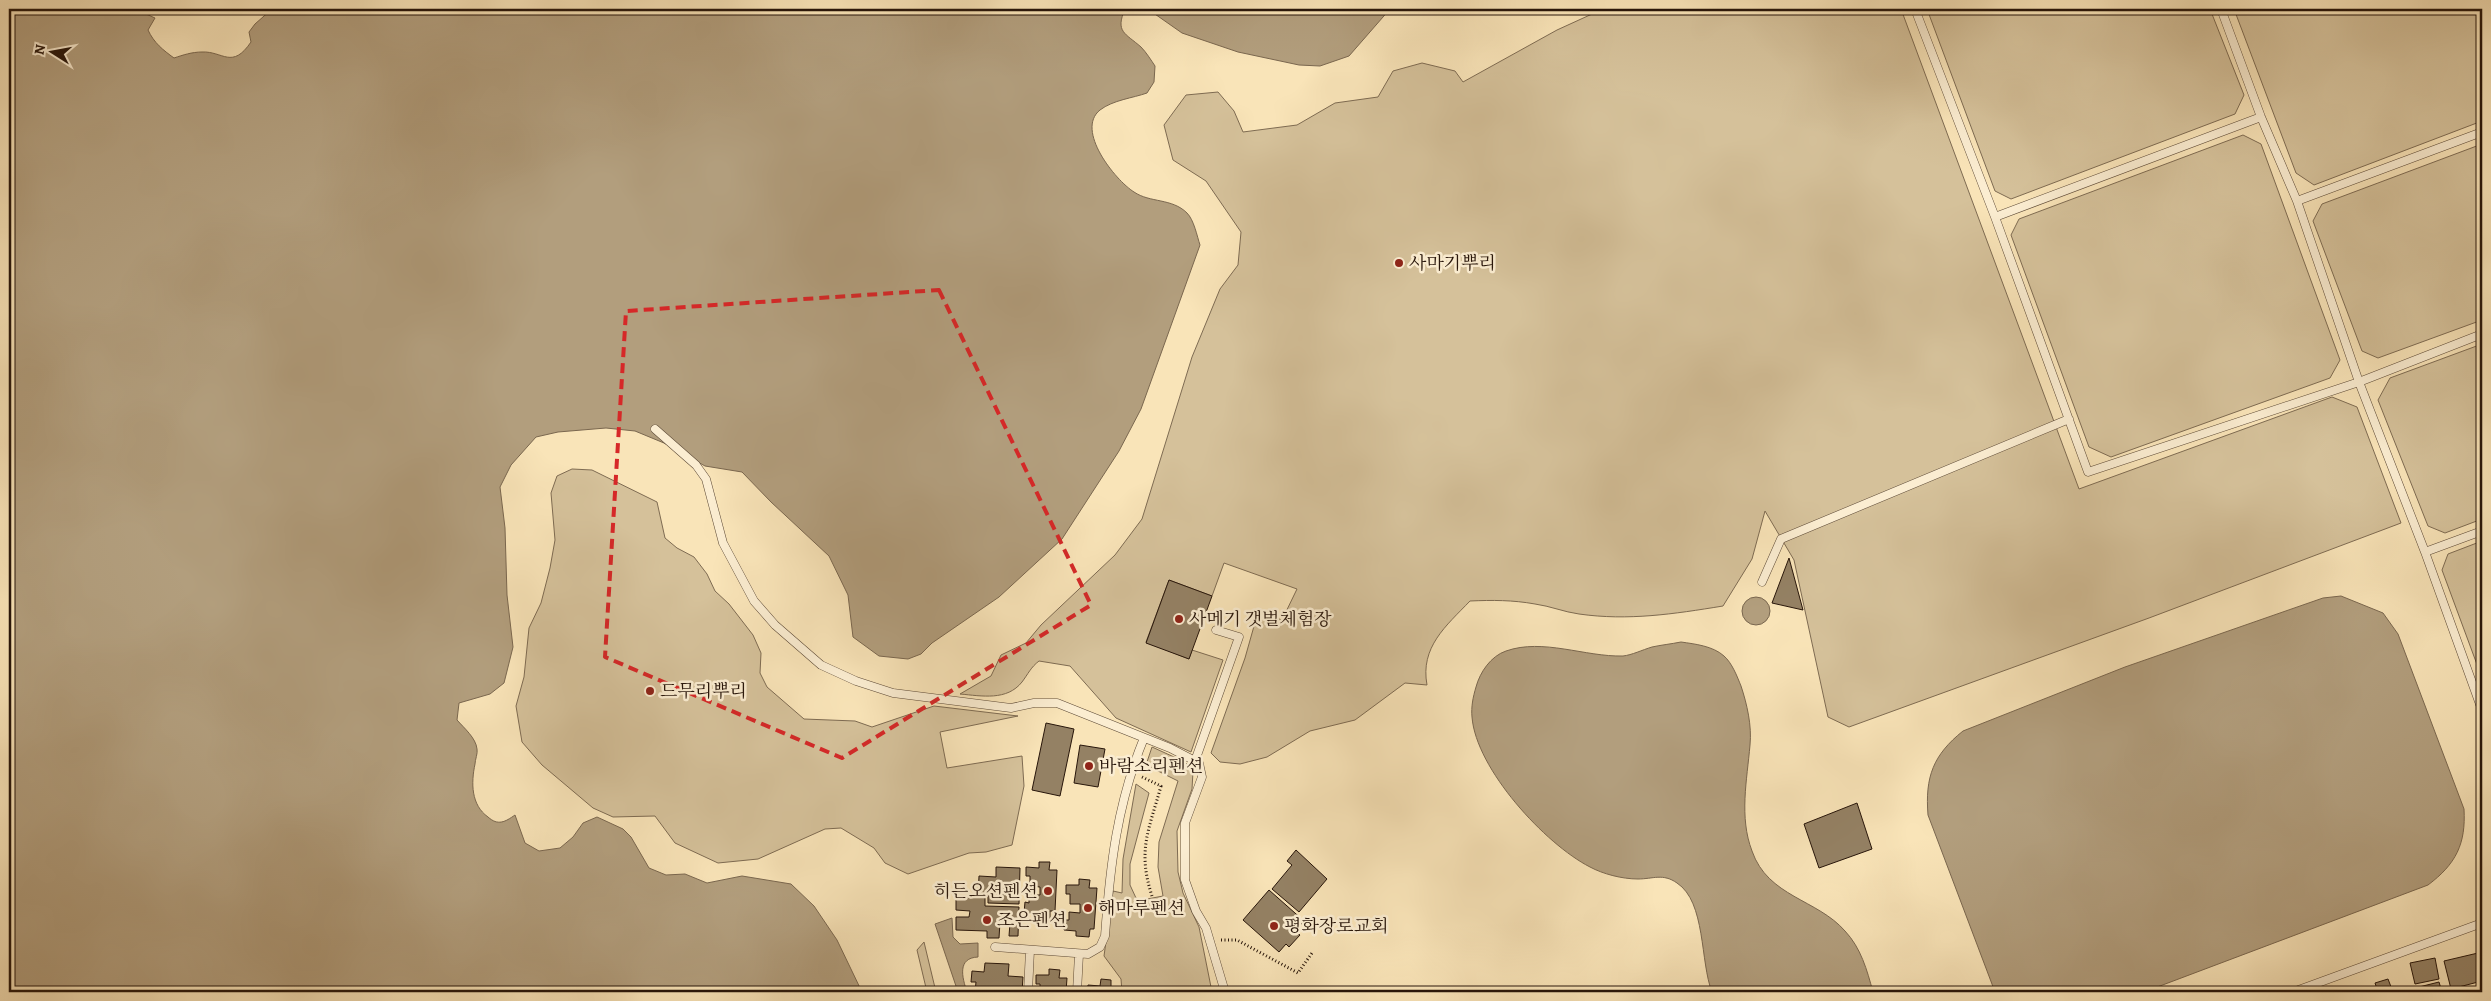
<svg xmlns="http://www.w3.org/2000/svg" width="2491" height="1001" font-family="Alegreya,'Noto Serif KR',serif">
	<rect width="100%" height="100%" fill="#f9e4b8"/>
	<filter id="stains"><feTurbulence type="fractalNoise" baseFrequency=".004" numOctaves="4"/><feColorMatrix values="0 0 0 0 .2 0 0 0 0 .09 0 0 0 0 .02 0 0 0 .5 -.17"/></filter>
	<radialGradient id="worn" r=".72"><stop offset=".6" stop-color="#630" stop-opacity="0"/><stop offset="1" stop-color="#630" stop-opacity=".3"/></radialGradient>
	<path fill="#d5c19a" stroke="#7e6b52" d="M1603 9H1901L2079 489 2332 397 2357 407 2401 523 2149 618 1849 727 1828 717 1794 560 1765 511 1752 559 1723 606C1674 614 1628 621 1579 614 1564 612 1550 606 1535 604 1513 600 1492 600 1470 601 1446 626 1420 647 1427 685L1405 683 1355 720 1310 731 1267 757 1240 764 1220 762 1211 753 1245 658 1258 612 1282 620 1297 589 1224 563 1212 596 1169 580 1146 642 1189 659 1192 650 1223 660 1191 752 1116 718 1070 666 1039 661C1031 667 1028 674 1022 682 1007 701 982 696 960 694L991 676 1001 655 1026 643 1041 625 1115 555 1142 519 1192 357 1220 289 1238 265 1241 232 1206 181 1173 160 1164 125 1186 95 1218 92 1234 111 1243 132 1297 125 1335 103 1378 97 1393 71 1422 63 1455 71 1463 82 1557 30Z
		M1927 9H2210L2244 95 2235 114 2011 199 1995 191Z
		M2234 9H2482V121L2314 185 2296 173Z
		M2243 135 2261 144 2340 360 2330 378 2111 457 2089 447 2011 235 2019 219Z
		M2482 144V320L2378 358 2362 351 2313 221 2322 204Z
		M2482 344V519L2445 533 2428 526 2378 400 2390 378Z
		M572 469 592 470 657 502 665 538 677 548 694 557 707 574 715 591 729 604 753 635 761 653 760 673 767 687 804 719 855 721 872 727 934 706 1018 716 940 732 947 768 1022 756 1024 786 1012 845 986 852 969 853 908 874 885 863 874 848 841 828 825 829 758 859 718 863 675 843 655 816 613 817 593 808 542 765 522 742 516 706 524 677 529 628 541 603 550 568 555 540 551 493 557 476Z
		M2482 541V678L2442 570 2448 554Z
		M1152 747 1185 762 1193 771 1192 789 1177 831 1178 872 1183 893 1199 927 1212 992H1122L1121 979 1104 956 1113 891 1122 893 1123 859 1136 784 1149 793 1130 864V885L1136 898 1142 900 1163 896 1158 867 1159 842 1178 781 1146 765Z
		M924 942 936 992H927L917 950Z"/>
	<path fill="#b29e7d" stroke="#7a674f" d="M9 9H142L146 14 155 18 148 30C154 43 163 50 174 58 183 55 192 52 202 52 223 51 232 70 251 42L249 32 255 24 272 9H1125C1115 32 1125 33 1141 47 1146 52 1151 60 1155 66L1154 82 1147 93C1133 98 1113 100 1100 110 1075 130 1115 180 1134 192 1150 203 1172 198 1187 213 1194 220 1197 236 1200 245L1141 409 1119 451 1062 539 999 597 932 643 921 654 908 659 879 656 853 637 848 595 829 556 771 502 742 472 705 466 664 443 635 431 606 428 558 432 536 437 511 465 500 487 505 528 507 595 513 647 504 683 490 694 459 703 457 720C464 728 476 738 477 749 478 753 475 760 475 764 471 783 471 805 488 817 498 826 505 822 515 815L525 843 539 851 560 848 573 837 583 823 597 817 623 829 631 837 649 868 666 875 685 874 707 883 742 876 791 884 814 906 837 940 862 992H9Z
		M1143 9H1390L1349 56 1320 66 1299 65 1238 52 1182 33 1152 12Z
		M1465 9H1540C1516 17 1490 14 1465 9Z
		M2341 596 2383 613 2398 634 2464 809C2466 844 2456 864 2428 885L2144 992H1995L1928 815C1925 777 1933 755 1963 731L2125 667 2323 598Z
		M1742 611a14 14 0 1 1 28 0a14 14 0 1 1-28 0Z
		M1681 642C1695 644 1713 646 1724 656 1732 663 1737 676 1741 686 1747 704 1752 726 1750 745 1747 780 1739 817 1752 851 1768 897 1817 899 1845 931 1861 948 1867 970 1873 992H1712C1700 962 1706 902 1677 883 1663 873 1653 879 1638 879 1622 879 1603 874 1590 867 1545 844 1476 769 1472 717 1471 707 1473 697 1476 687 1480 672 1491 656 1506 651 1543 638 1585 657 1623 656 1632 655 1642 650 1652 647 1661 645 1671 644 1681 642Z
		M952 918 953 937 960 944 978 943V957C957 958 962 977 967 992H958L935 924Z"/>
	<path fill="#948164" stroke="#27150a" d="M1789 558 1803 610 1772 603Z
		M1169 580 1212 596 1189 659 1146 643Z
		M1046 723 1074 729 1060 796 1032 790Z
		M1080 745 1105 749 1098 787 1074 783Z
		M1857 803 1872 849 1819 868 1804 824Z
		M1296 850 1327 879 1299 912 1272 889 1292 865 1287 861Z
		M1039 862H1050L1049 870H1057L1055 911H1050V919H1036V913H1024L1025 902 1029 903V895H1040V887L1030 886V876H1026V867L1039 868Z
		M996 867 1020 868 1019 904 988 903V895H978L979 876 996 877Z
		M1079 879 1090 880 1089 888H1097L1094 929H1090L1089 937 1076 936V931L1064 930 1065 920H1069V912L1080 913V904H1070V894H1066V885H1079Z
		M1269 890 1304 921 1295 931 1300 935 1289 947 1286 944 1279 952 1243 920Z
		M956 897H985V906L1019 907 1018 936H1009L1010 923 1000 922 999 938H987V931L956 930V917H969L970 911 956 910Z
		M2478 953 2482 981 2451 989 2444 961Z
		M2435 958 2439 979 2415 984 2410 963Z
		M985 963 1009 964 1008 976 1023 977 1022 992H975L976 982H971L972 971 984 972Z
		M1049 969 1060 970 1059 978H1067L1066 992H1040V984H1036V975H1049Z
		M1101 979 1111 980V988H1119L1118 992H1087L1088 985 1100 986Z
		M2388 979 2393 992H2378L2375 983Z
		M2439 982 2442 992H2411V989Z"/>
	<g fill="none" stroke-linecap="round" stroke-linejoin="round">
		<defs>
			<path id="lane" d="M1915 9 1995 217 2088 472 2359 382 2482 334
				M2221 9 2261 117 2297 201 2359 382 2425 552
				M2297 201 2482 132
				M1995 217 2261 117
				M655 429 696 465 706 479 723 543 754 601 775 625 821 665 856 681 893 693 1011 708 1034 703H1057L1170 748 1199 763 1202 777 1185 823V880L1196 911 1206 928 1225 992
				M2482 531 2425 552 2482 710
				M1762 582 1781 539 2069 419
				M1195 761 1239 637 1216 630
				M995 947 1088 954 1100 947 1105 936C1110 866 1117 804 1144 738
				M1028 992 1030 950
				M1077 992 1079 954
				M2293 992 2482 923"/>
		</defs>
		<use href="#lane" stroke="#5c4936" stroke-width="9"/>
		<path stroke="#27150a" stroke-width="3" stroke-dasharray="1 2.5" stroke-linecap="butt" d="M1142 777 1161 786C1149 830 1137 850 1152 896
			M1221 940H1237L1298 973 1312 953"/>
		<use href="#lane" stroke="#fbedd1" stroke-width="8"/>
	</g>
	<path fill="none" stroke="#d62828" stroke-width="4" stroke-dasharray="10 6" stroke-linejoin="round" d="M939 290 1091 605 842 758 605 657 626 311Z"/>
	<g fill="#8f2418" stroke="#fbedd1" stroke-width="2">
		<circle cx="1399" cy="263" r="5"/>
		<circle cx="1179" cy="619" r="5"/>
		<circle cx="650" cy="691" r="5"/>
		<circle cx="1089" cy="766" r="5"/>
		<circle cx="1048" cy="891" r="5"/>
		<circle cx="1088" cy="908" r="5"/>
		<circle cx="987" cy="920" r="5"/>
		<circle cx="1274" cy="926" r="5"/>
	</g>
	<g text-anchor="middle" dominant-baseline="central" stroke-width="5" stroke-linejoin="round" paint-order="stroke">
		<g font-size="18" fill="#27150a" stroke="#fbedd1" text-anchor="start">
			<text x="1409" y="263">사마기뿌리</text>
			<text x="1189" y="619">사메기 갯벌체험장</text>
			<text x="660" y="691">드무리뿌리</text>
			<text x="1099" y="766">바람소리펜션</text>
			<text x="1038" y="891" text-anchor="end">히든오션펜션</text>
			<text x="1098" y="908">해마루펜션</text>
			<text x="997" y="920">조은펜션</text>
			<text x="1284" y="926">평화장로교회</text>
		</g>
	</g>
	<rect width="2491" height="1001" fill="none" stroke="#f9e4b8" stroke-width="30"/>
	<rect x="10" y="10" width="2471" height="981" fill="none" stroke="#27150a" stroke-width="2.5"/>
	<rect x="15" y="15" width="2461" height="971" fill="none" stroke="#27150a"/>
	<g transform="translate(52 52) rotate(281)" stroke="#fbedd1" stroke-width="4" paint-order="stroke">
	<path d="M0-4L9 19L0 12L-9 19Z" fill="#27150a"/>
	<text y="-8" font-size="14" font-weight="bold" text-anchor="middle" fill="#27150a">N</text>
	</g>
	<rect width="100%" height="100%" filter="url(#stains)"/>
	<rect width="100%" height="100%" fill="url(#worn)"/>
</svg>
